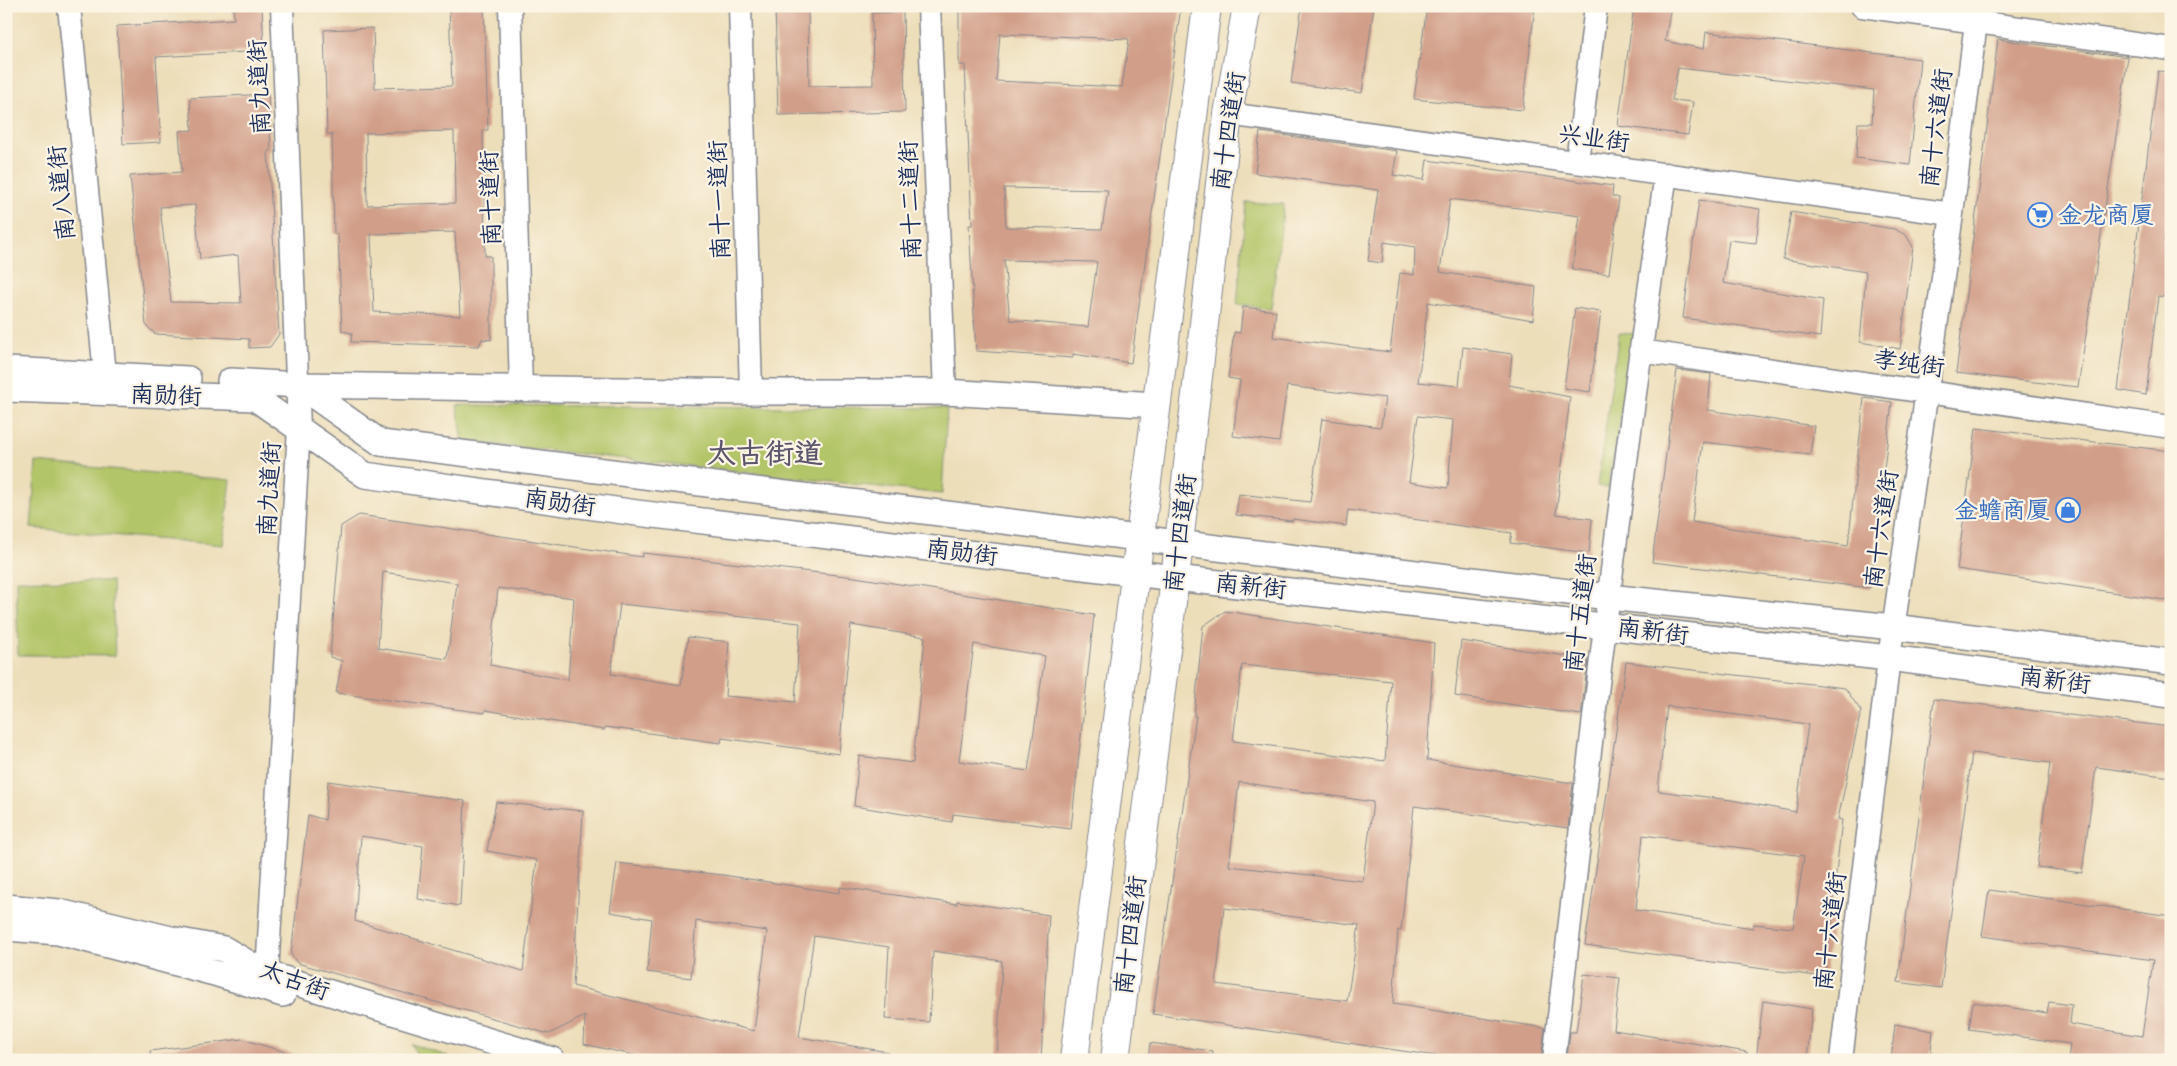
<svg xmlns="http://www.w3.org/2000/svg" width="2177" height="1066" font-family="Caveat,'LXGW WenKai TC',sans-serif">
	<rect width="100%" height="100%" fill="#fcf5e5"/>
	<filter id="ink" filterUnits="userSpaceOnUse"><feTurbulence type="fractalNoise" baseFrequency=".02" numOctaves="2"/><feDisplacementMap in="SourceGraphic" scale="10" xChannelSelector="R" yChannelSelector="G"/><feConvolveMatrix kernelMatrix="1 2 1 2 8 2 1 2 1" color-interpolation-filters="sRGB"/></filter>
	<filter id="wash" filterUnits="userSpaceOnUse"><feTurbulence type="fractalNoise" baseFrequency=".0096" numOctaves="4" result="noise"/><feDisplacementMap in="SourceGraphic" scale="20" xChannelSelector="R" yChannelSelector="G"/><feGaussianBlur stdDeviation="1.12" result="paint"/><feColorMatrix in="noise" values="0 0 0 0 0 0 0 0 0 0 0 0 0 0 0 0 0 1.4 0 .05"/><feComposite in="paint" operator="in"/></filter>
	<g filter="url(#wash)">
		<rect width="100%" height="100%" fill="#eddeba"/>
		<path fill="#b2c568" stroke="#667a63" d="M1246 202 1284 204 1271 309 1237 304Z
			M1619 333 1635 334 1608 488 1597 486Z
			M457 405 947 408 942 494 463 441Z
			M36 462 231 480 223 545 31 528Z
			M16 580 112 581 115 656 18 655Z
			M412 1044 458 1060H419Z"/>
		<g id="blocks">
			<path fill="#d19f89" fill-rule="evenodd" d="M233 6H262L264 51 156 57 161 142 123 144 117 26 234 19Z
				M449 6H484L488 130H483L485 256H491V340L482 339 479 346 351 342 352 333 342 331 338 234H334L332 134H327L324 30 373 28 375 88 452 86ZM454 131 455 203 367 205 366 133ZM455 232 460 316 374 312 371 234Z
				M775 6H808L809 86 873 85 872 13 903 12 905 112 778 115Z
				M959 6H1181L1131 363 1073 354V358L976 351 969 225H972L965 65H959ZM1000 34 1129 39 1122 87 996 81ZM1004 188 1108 190 1102 229 1006 227ZM1004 260 1097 262 1088 327 1010 320Z
				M1302 6H1374L1362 93 1291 83Z
				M1427 6H1535L1523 110 1414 99Z
				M1634 6H1671L1665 41 1704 49 1706 32 1920 59 1910 165 1856 158 1858 123H1872L1874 90 1678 68 1672 100 1693 102 1688 135 1618 126Z
				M1998 39 2128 57 2078 387 1956 373Z
				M2158 71 2171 72V196L2164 241H2167L2165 266 2171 267V298L2158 296 2146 395 2118 390Z
				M268 94 271 151H268L279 334 270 347 249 348V339L155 334 146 325 130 176 182 172 179 131 192 130 190 98ZM195 205 200 259 238 255 241 303 171 302 160 207Z
				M1260 132 1397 151 1393 175 1424 180 1427 160 1613 186 1612 196 1619 198 1609 274 1572 269 1580 216 1450 199 1440 272 1536 287 1533 320 1428 302 1418 382 1459 386 1463 347 1512 354 1509 385 1570 397 1556 514 1592 519 1589 553 1510 543 1512 533 1348 510 1346 526 1293 519V521L1236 515 1239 494 1310 502 1322 419 1379 427 1381 426 1385 398 1287 386 1279 442 1233 436 1240 380 1228 378 1234 332 1240 333 1243 307 1276 311 1273 337 1390 352 1400 273 1414 275 1415 247 1384 242 1382 263 1368 261 1378 190 1255 173ZM1418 416 1453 420 1448 488 1409 482Z
				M1699 200 1760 209 1756 243 1729 240 1723 283 1823 300 1820 337 1683 318Z
				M1791 212 1894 229 1906 235 1913 247 1900 349 1860 342 1866 272 1783 259Z
				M1575 308 1601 312 1590 392 1564 388Z
				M1677 370 1711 374 1708 410 1814 426 1810 455 1703 442 1692 522 1848 546 1864 398 1892 402 1870 588 1652 562Z
				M1976 428 2171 451V601L1957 569Z
				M359 515 642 557 643 553 855 577 1094 615 1071 829 953 814 952 822 854 806 859 756 913 763 925 637 851 625 839 754 722 738 721 743 605 727 604 730 485 710V713L336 693 342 661 330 657 341 526ZM383 572 457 583 447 659 378 648ZM498 588 574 598 568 680 490 665ZM620 604 800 623 795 702 725 696 729 642 688 637 681 685 611 674ZM974 644 1045 656 1028 771 959 761Z
				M1225 611 1434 643 1427 760 1573 783 1568 828 1414 806 1401 931 1398 930 1393 1004 1545 1028 1541 1060H1463L1153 1014 1196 716H1194L1203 626ZM1242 665 1391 681 1385 761 1233 741ZM1239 782 1373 802 1363 881 1229 866ZM1224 908 1359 925 1347 1001 1216 984Z
				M1461 641 1588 659 1581 715 1455 696Z
				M1626 662 1845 688 1861 711 1838 819 1842 820 1832 908 1834 909 1824 977 1585 945ZM1667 706 1808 724 1796 812 1731 800 1658 791ZM1643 835 1804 856 1793 928 1753 924V928L1636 910Z
				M1934 699 2171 727V777L2096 767 2082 873 2037 867 2050 763 1972 753 1941 988 1898 982Z
				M328 781 465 801 460 906 418 899 423 846 361 836 355 921 523 971 537 860 487 851 496 802 583 811 573 986 754 1031 767 931 696 921 691 978 647 972 652 919 610 912 617 863 723 875 839 893 840 887 957 904V901L1049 915 1041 1060H997L1002 961 933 951 929 1022 885 1019 889 947 814 936 799 1037 888 1052V1060H655L584 1044 585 1016 549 1034 297 963 291 954 308 815 325 820Z
				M1989 890 2171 916V1060H2068L2070 1044 1969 1029 1973 1002 2047 1013 2049 1002 2072 1005 2070 1024 2142 1036 2153 960 1982 936Z
				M1584 974 1620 978 1614 1030 1747 1052 1746 1060H1567L1570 1032H1576Z
				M1763 1001 1812 1009 1807 1060H1756Z
				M1895 1024 1933 1031 1930 1060H1891Z
				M242 1039 299 1056 298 1060H151L150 1051Z
				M1150 1043 1213 1051 1212 1060H1148Z"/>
		</g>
	</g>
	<g filter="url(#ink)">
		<use href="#blocks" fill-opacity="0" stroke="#84868c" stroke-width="1"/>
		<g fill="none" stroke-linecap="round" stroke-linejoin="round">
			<defs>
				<path id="tertiary" d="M69 6 105 374
					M510 6 521 389
					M740 6 751 392
					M929 6 945 392
					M1862 6 2171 49
					M1228 114 1952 214
					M1577 162 1596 6
					M1640 351 2171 427
					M267 974 299 428 282 6
					M1554 1060C1588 764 1622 469 1666 174
					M1841 1060 1889 658 1952 214 1978 6"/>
				<path id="secondary" d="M6 370 188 379
					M230 381 299 385 381 443 1608 597 1893 627 2171 662
					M299 385 751 392H945L1157 405
					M6 389 255 398 365 475 637 513 1175 578 1889 658 2171 695
					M6 907 59 912 175 940 224 949 267 974 552 1060
					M6 928 58 932 218 974 283 994"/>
				<path id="primary" d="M1074 1060 1207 6
					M1115 1060 1175 578 1228 114 1247 6"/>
			</defs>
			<use href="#tertiary" stroke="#84868c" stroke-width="25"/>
			<use href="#secondary" stroke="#84868c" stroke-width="28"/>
			<use href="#primary" stroke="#84868c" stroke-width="30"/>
			<use href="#tertiary" stroke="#fff" stroke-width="22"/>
			<use href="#secondary" stroke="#fff" stroke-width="25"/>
			<use href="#primary" stroke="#fff" stroke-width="28"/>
		</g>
	</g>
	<defs>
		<symbol id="supermarket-ring" viewBox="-11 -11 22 22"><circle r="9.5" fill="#fcf5e5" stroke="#3f7fe0" stroke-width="1.5"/><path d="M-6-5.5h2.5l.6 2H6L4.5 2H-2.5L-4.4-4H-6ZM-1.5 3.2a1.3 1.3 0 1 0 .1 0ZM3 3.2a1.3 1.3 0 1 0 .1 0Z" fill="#3f7fe0"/></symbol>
		<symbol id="shop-ring" viewBox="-11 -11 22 22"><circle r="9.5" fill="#fcf5e5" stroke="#3f7fe0" stroke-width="1.5"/><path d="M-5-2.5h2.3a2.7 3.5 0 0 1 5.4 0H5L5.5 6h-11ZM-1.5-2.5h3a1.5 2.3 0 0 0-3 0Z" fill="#3f7fe0"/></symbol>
	</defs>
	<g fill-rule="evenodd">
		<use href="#supermarket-ring" x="2026" y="201" width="28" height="28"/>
		<use href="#shop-ring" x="2054" y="496" width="28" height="28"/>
	</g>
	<g text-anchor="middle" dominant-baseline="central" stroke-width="4.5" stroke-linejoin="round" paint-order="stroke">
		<g font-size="24" fill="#1b2f5e" stroke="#fcf5e5">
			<text transform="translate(259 87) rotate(-93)">南九道街</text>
			<text transform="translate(1936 128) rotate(-83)">南十六道街</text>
			<text transform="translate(1228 131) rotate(-82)">南十四道街</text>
			<text transform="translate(1594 138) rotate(8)">兴业街</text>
			<text transform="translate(61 193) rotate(-96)">南八道街</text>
			<text transform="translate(490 198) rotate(-92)">南十道街</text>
			<text transform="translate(719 200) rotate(-92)">南十一道街</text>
			<text transform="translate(910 200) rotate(-92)">南十二道街</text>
			<text transform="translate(1909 363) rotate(8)">孝纯街</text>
			<text transform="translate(166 395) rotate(2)">南勋街</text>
			<text transform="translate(269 489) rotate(-87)">南九道街</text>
			<text transform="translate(560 502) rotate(8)">南勋街</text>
			<text transform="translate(1881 529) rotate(-82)">南十六道街</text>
			<text transform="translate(1180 533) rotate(-83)">南十四道街</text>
			<text transform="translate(962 552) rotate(7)">南勋街</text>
			<text transform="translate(1251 586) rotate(6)">南新街</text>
			<text transform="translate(1580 613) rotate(-83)">南十五道街</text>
			<text transform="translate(1653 631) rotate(7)">南新街</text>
			<text transform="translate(2055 680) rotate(7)">南新街</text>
			<text transform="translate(1830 931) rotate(-83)">南十六道街</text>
			<text transform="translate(1130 935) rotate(-83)">南十四道街</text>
			<text transform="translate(295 980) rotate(20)">太古街</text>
		</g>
		<g font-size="24" fill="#366cbe" stroke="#fcf5e5" text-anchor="start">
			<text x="2058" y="215">金龙商厦</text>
			<text x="2050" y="510" text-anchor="end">金蟾商厦</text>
		</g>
		<g font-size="29" font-weight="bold" fill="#5b566d" stroke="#fcf5e5">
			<text x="765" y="453">太古街道</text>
		</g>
	</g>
	<rect width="2177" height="1066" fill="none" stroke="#fcf5e5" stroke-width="25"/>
</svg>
